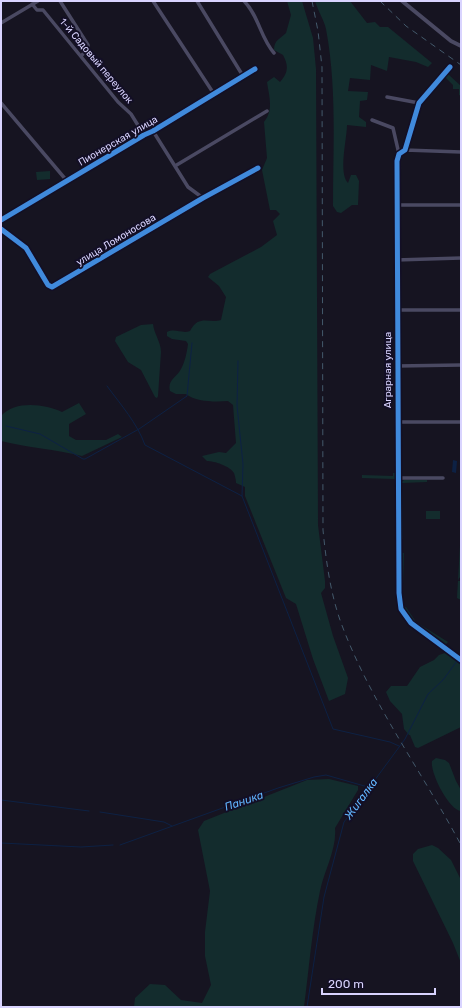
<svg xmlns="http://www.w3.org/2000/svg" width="462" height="1008" font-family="Rubik,sans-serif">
	<rect width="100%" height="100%" fill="#161421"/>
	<path fill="#132c2d" d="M287 1H302L313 38 316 69 318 525 325 581V588L321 593 333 636 348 678 345 694 329 701 313 659 296 604 286 598 245 496V487L236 483C236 480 235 476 234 473 230 466 214 461 207 461L202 456 219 452 226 453 236 443 233 405 228 401C215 402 196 402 186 394H176L170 391C167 380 177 377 181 369 185 362 187 352 188 344L186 341 172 339 167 336V332C175 328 182 334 190 331 199 314 209 324 221 320L226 297 219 286 208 277 210 274 261 247 277 235 273 221 280 214 276 210H270L262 170 267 158 264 122C274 110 269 96 267 82L274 77 280 82C288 73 289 66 283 55L274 50C274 40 280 39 286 33L291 15Z
		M315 1H350L367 23 375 22 380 27H388L432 63 428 67 416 62 389 57 387 71 371 65 370 80 350 78 348 91 368 92 367 100 360 101 359 117 366 122V127L347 125C347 139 338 173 348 183L351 175H356L359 181 358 205H352L341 213 337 212 333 206C333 148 337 87 326 29 324 20 318 11 315 1Z
		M446 74 449 75 461 86V96L459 95V89H453V85L445 77Z
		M50 171V179L37 180 36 172Z
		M153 324C154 334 161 342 161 352L158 396 157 398 155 397 141 370 128 362 115 341 116 337 141 325Z
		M79 403 86 414 69 424V436L76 440H106L118 434 122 437 82 456C55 449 28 448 1 441V416C15 400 45 404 62 412Z
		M393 473H396L395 479 362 478V475L393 476Z
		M404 480H427V482L402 483 403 539H400V483Z
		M426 511H440V519H426Z
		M461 527V577L459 578 458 581H461V600L457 598Z
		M400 552 404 553 403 584H401Z
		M406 607 416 622 448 642 445 645 412 621 403 608Z
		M445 653 461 665V727L418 748 415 747 410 735H409L404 729 402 714 390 701 386 692 391 686H407L420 667 434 660 439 655Z
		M436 758 445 760 449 763 456 781 461 790V811C449 810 430 773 432 761Z
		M329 779 358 786V790L335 828C337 849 324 871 320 891 312 929 309 969 304 1007H134L135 998 150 984 165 985 181 1000 202 1003 211 985 205 956V932L210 891 198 830 204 821 307 780Z
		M432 845 438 848 451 860 461 880V963L453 943 413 861V854L418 849Z"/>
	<path fill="#0d2144" d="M453 460 457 461 456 473 452 472Z"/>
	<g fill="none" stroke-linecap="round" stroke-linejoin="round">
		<path stroke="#0d2144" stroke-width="1" d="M238 361 237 406 243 464 242 496
			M107 386C121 405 137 423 145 445L242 496 333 729 390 742 399 746
			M6 426 40 434 83 459H85L139 429 187 396 192 343
			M1 800 89 811
			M100 812 164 822 172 826
			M1 843 81 847 113 845
			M120 845 278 788 314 777 326 775 368 787
			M307 1007 324 897 344 822 405 739 428 694 443 680 457 661"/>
		<path stroke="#4a4962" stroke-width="3.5" d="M60 1 88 45V49L81 56
			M153 1 214 94
			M197 1 243 76
			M244 1C259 16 260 37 274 53
			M32 4 37 10H43L118 102 131 114 144 135
			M1 23 38 1
			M450 67 419 103 405 150 399 154 397 161 399 593 401 609 411 623 461 660
			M387 97 419 103
			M1 103 67 181
			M372 120 393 128 399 154
			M153 131 188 187 203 198
			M405 150 461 152
			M175 166 267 111
			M396 205H461
			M1 220 144 135 153 131 255 69
			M1 229 26 248 48 285 52 287 203 198 258 168
			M396 260 461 258
			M397 310H461
			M397 366 461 365
			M398 422H461
			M398 478H443"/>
		<path stroke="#4a4962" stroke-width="4" d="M402 1 451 41 461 46"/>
		<path stroke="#43596b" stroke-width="1" stroke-dasharray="6 5" stroke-linecap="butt" d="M312 1 318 31 322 67 323 530C326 560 330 591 340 620 369 700 421 770 461 845
			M380 1 406 26 461 65"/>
		<defs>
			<path id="cycleway" d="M450 67 419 103 405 150 399 154 397 161 399 593 401 609 411 623 461 660
				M1 220 144 135 153 131 255 69
				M1 229 26 248 48 285 52 287 203 198 258 168"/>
		</defs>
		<use href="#cycleway" stroke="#130f26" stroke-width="8"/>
		<use href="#cycleway" stroke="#408adc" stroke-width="5"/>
	</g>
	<g text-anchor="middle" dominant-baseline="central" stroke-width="4" stroke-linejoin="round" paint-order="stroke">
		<g font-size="10" fill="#d9d4ff" stroke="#130f26">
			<text transform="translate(96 61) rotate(50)">1-й Садовый переулок</text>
			<text transform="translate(118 141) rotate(-30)">Пионерская улица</text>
			<text transform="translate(116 240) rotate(-31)">улица Ломоносова</text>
			<text transform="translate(388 370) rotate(-90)">Аграрная улица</text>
		</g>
		<g font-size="11" font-style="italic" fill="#62b6ff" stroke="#130f26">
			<text transform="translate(361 799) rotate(-54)">Жигалка</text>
			<text transform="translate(244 801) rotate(-19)">Паника</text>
		</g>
	</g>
	<rect width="462" height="1008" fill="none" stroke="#d9d4ff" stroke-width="4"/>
	<path d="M322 988v6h113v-6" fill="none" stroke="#d9d4ff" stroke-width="2"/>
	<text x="328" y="988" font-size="12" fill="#d9d4ff" stroke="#130f26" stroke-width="3" paint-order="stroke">200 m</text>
</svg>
